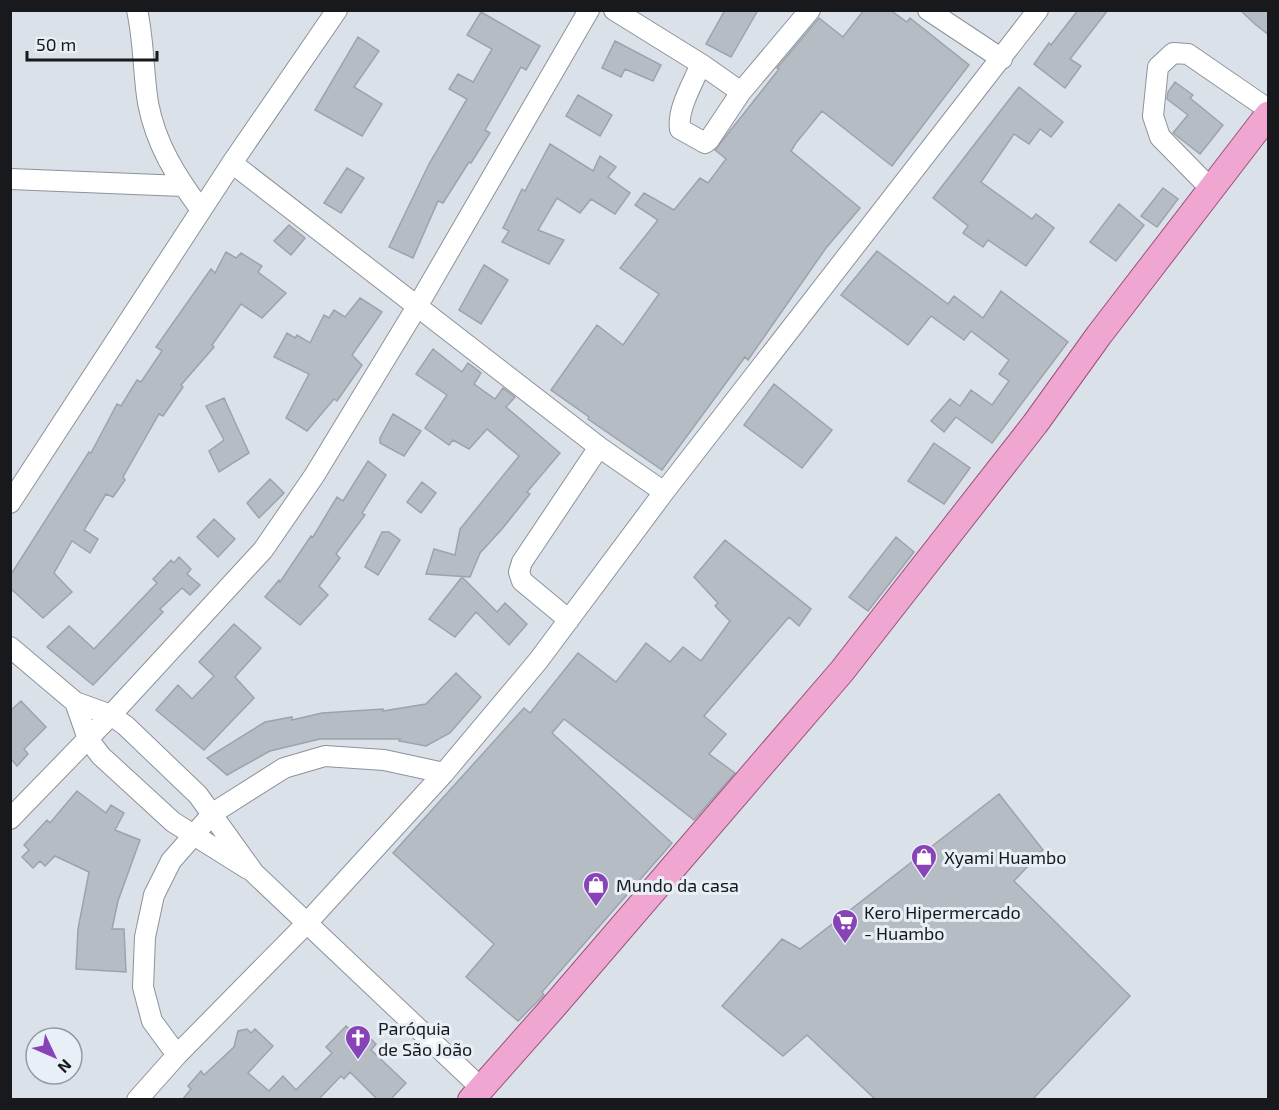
<svg xmlns="http://www.w3.org/2000/svg" width="1279" height="1110" font-family="'Exo 2',sans-serif">
	<rect width="100%" height="100%" fill="#dbe1e9"/>
	<path fill="#b6bcc4" stroke="#9da3aa" stroke-width="1.5" d="M725 10H758L731 57 706 44Z
		M864 10H890L907 22 910 18 969 65 892 166 822 111 796 143 791 151 860 208 826 248 748 360 745 357 662 470 588 419 589 417 551 390 597 325 623 345 659 294 620 268 658 220 635 205 644 193 674 210 700 178 708 183 726 159 715 150 779 69 777 68 819 18 843 37Z
		M1078 10H1108L1070 59 1081 66 1065 88 1034 64 1049 43 1051 45Z
		M1240 10H1269V35L1256 25Z
		M481 12 540 46 526 70 521 67 485 130 490 133 471 163 469 162 443 203 438 201 413 258 389 247 429 164 467 99 449 89 458 74 473 82 492 49 467 35Z
		M358 37 379 51 354 87 382 104 362 136 315 110Z
		M615 41 661 65 653 81 625 69 621 77 602 68Z
		M1175 82 1193 95 1190 98 1223 125 1200 154 1173 133 1188 115 1167 99 1168 92Z
		M1019 87 1063 122 1051 137 1040 129 1029 144 1014 134 981 182 1032 219 1036 214 1054 228 1026 266 988 240 983 247 963 233 968 226 933 198Z
		M578 95 612 115 600 136 566 116Z
		M550 144 593 171 600 156 616 167 608 177 630 193 615 214 591 199 580 213 557 198 538 230 564 240 549 264 502 242 509 231 503 228 522 189 525 191Z
		M347 168 364 178 341 213 324 203Z
		M1163 188 1178 199 1157 227 1141 216Z
		M1119 204 1144 225 1116 261 1090 242Z
		M289 225 305 238 291 255 274 241Z
		M877 251 948 304 954 296 983 318 1001 291 1068 342 992 443 956 417 944 432 931 421 950 399 960 406 971 390 992 405 1009 381 999 374 1009 360 971 331 964 340 931 316 908 345 841 295Z
		M226 252 236 258 241 253 262 266 258 272 286 293 262 318 241 304 212 345 214 347 181 385 183 387 163 416 159 414 123 477 125 480 113 497 106 494 84 530 98 539 90 553 72 541 54 573 72 592 43 618 10 588V576L89 452 91 453 117 404 121 406 137 380 141 382 162 351 156 347 211 269 215 273Z
		M484 265 508 280 481 324 459 310Z
		M360 298 382 312 352 355 362 365 337 401 334 399 307 431 286 418 309 374 274 357 287 333 295 338 297 335 310 343 324 315 329 318 334 310 345 317Z
		M433 349 462 372 468 363 481 373 474 384 495 399 503 388 515 397 506 407 560 453 527 492 530 494 502 529 480 553 470 577 426 574 434 549 455 555 460 529 519 456 487 429 469 449 453 440 449 445 425 428 447 395 416 374Z
		M774 384 832 430 802 468 744 425Z
		M224 398 249 453 219 472 209 451 224 440 206 406Z
		M393 414 421 431 404 456 380 443V438Z
		M934 443 970 468 944 504 908 481Z
		M368 461 386 475 362 513 365 515 336 554 340 558 319 586 328 595 300 625 265 597 279 580 280 582 311 536 313 537 337 497 343 501Z
		M270 479 284 493 259 518 247 503Z
		M422 482 436 493 421 513 407 502Z
		M214 519 235 539 218 557 197 537Z
		M382 532H389L400 540 378 575 365 567Z
		M896 537 914 552 868 611 849 597Z
		M725 540 811 609 799 626 789 617 704 716 726 734 709 754 735 773 694 820 564 719 552 733 672 843 542 992 544 995 518 1021 466 977 494 944 393 853 524 708 530 713 578 653 616 682 646 643 670 662 683 647 701 661 730 621 715 606 718 603 694 577Z
		M179 557 191 569 187 574 200 585 190 595 182 588 160 609 163 612 93 685 47 647 69 626 94 649 157 583 153 579 171 560 174 563Z
		M462 577 497 612 505 603 527 624 509 645 476 612 455 637 429 619Z
		M234 624 261 648 235 677 254 698 204 750 156 710 178 685 192 699 214 676 199 662Z
		M456 673 481 697 450 733 426 746 399 741 400 739H320L270 751 227 775 207 758 265 722 292 717V720L322 713 383 709V711L426 704Z
		M21 701 46 727 24 749 28 754 17 766 12 760 10 762V711Z
		M77 791 106 813 111 805 124 813 115 830 140 840 118 901 112 929H124L126 972 76 969 78 929 89 872 55 856 45 866 40 861 33 868 22 857 29 850 24 845 47 820 50 823Z
		M999 794 1043 850 1014 881 1130 996 1032 1100H876L807 1035 783 1056 722 1006 782 939 800 949Z
		M346 1026 357 1036 363 1031 376 1044 371 1050 406 1083 390 1100H378L350 1072 344 1079 341 1076 318 1100H182L191 1089 188 1086 201 1071 204 1075 234 1047 238 1031 247 1029 251 1033 255 1029 273 1046 248 1073 269 1091 283 1076 296 1090 332 1053 326 1047Z"/>
	<g fill="none" stroke-linecap="round" stroke-linejoin="round">
		<defs>
			<path id="minor" d="M137 10C144 41 143 72 148 103 156 145 176 176 201 210
				M614 10 701 64 741 92 810 10
				M928 10 1002 59
				M701 64C693 83 677 109 680 129L705 143 709 140 741 92
				M232 163 599 447 664 492
				M10 179 183 186
				M1211 189 1160 137 1153 116 1158 67 1173 53 1188 54 1268 109
				M10 503 232 163 337 10
				M569 620 522 581 519 572 522 562 599 447
				M10 647 75 702 111 715 126 726 198 795 254 873 481 1088
				M75 702 88 739 101 756 173 822 248 869
				M10 819 111 715 263 550 314 476 418 305 589 10
				M177 1055 152 1021 143 987 145 937 154 895 171 861 213 813 284 768 325 756 384 760 444 773
				M137 1100 177 1055 306 924 444 773 538 661 664 492 1038 10"/>
			<path id="major" d="M471 1100 555 1005 842 671 1035 424 1099 335 1268 115"/>
		</defs>
		<use href="#minor" stroke="#8d929a" stroke-width="22"/>
		<use href="#major" stroke="#9c507e" stroke-width="28"/>
		<use href="#minor" stroke="#fff" stroke-width="20"/>
		<use href="#major" stroke="#efa7d1" stroke-width="26"/>
	</g>
	<defs>
		<symbol id="shop-pin" viewBox="-11 -11 22 30"><path d="M0 17L-7.5 6A9.5 9.5 0 1 1 7.5 6Z" fill="#8843b7" stroke="#e8eff7"/><path d="M-5-2.5h2.3a2.7 3.5 0 0 1 5.4 0H5L5.5 6h-11ZM-1.5-2.5h3a1.5 2.3 0 0 0-3 0Z" fill="#fff"/></symbol>
		<symbol id="supermarket-pin" viewBox="-11 -11 22 30"><path d="M0 17L-7.5 6A9.5 9.5 0 1 1 7.5 6Z" fill="#8843b7" stroke="#e8eff7"/><path d="M-6-5.5h2.5l.6 2H6L4.5 2H-2.5L-4.4-4H-6ZM-1.5 3.2a1.3 1.3 0 1 0 .1 0ZM3 3.2a1.3 1.3 0 1 0 .1 0Z" fill="#fff"/></symbol>
		<symbol id="church-pin" viewBox="-11 -11 22 30"><path d="M0 17L-7.5 6A9.5 9.5 0 1 1 7.5 6Z" fill="#8843b7" stroke="#e8eff7"/><path d="M-1.2-6h2.4v3.5h3.3v2.4h-3.3V6h-2.4V-.1h-3.3v-2.4h3.3Z" fill="#fff"/></symbol>
	</defs>
	<g fill-rule="evenodd">
		<use href="#shop-pin" x="909" y="842" width="30" height="40"/>
		<use href="#shop-pin" x="581" y="870" width="30" height="40"/>
		<use href="#supermarket-pin" x="830" y="907" width="30" height="40"/>
		<use href="#church-pin" x="343" y="1023" width="30" height="40"/>
	</g>
	<g text-anchor="middle" dominant-baseline="central" stroke-width="6" stroke-linejoin="round" paint-order="stroke">
		<g font-size="18" fill="#17191c" stroke="#e8eff7" text-anchor="start">
			<text x="944" y="857">Xyami Huambo</text>
			<text x="616" y="885">Mundo da casa</text>
			<text x="864" y="912">Kero Hipermercado<tspan x="864" dy="21">- Huambo</tspan></text>
			<text x="378" y="1028">Paróquia<tspan x="378" dy="21">de São João</tspan></text>
		</g>
	</g>
	<rect width="1279" height="1110" fill="none" stroke="#17191c" stroke-width="24"/>
	<g transform="translate(54 1056) rotate(134)"><circle r="28" fill="#e8eff7" stroke="#94999f" stroke-width="1.5"/>
	<path d="M0-4.5L10 22L0 15L-10 22Z" fill="#8843b7"/>
	<text y="-9" font-size="16" font-weight="bold" text-anchor="middle" fill="#17191c">N</text>
	</g>
	<path d="M27 51v9h130v-9" fill="none" stroke="#17191c" stroke-width="3"/>
	<text x="36" y="51" font-size="18" fill="#17191c" stroke="#e8eff7" stroke-width="4.5" paint-order="stroke">50 m</text>
</svg>
